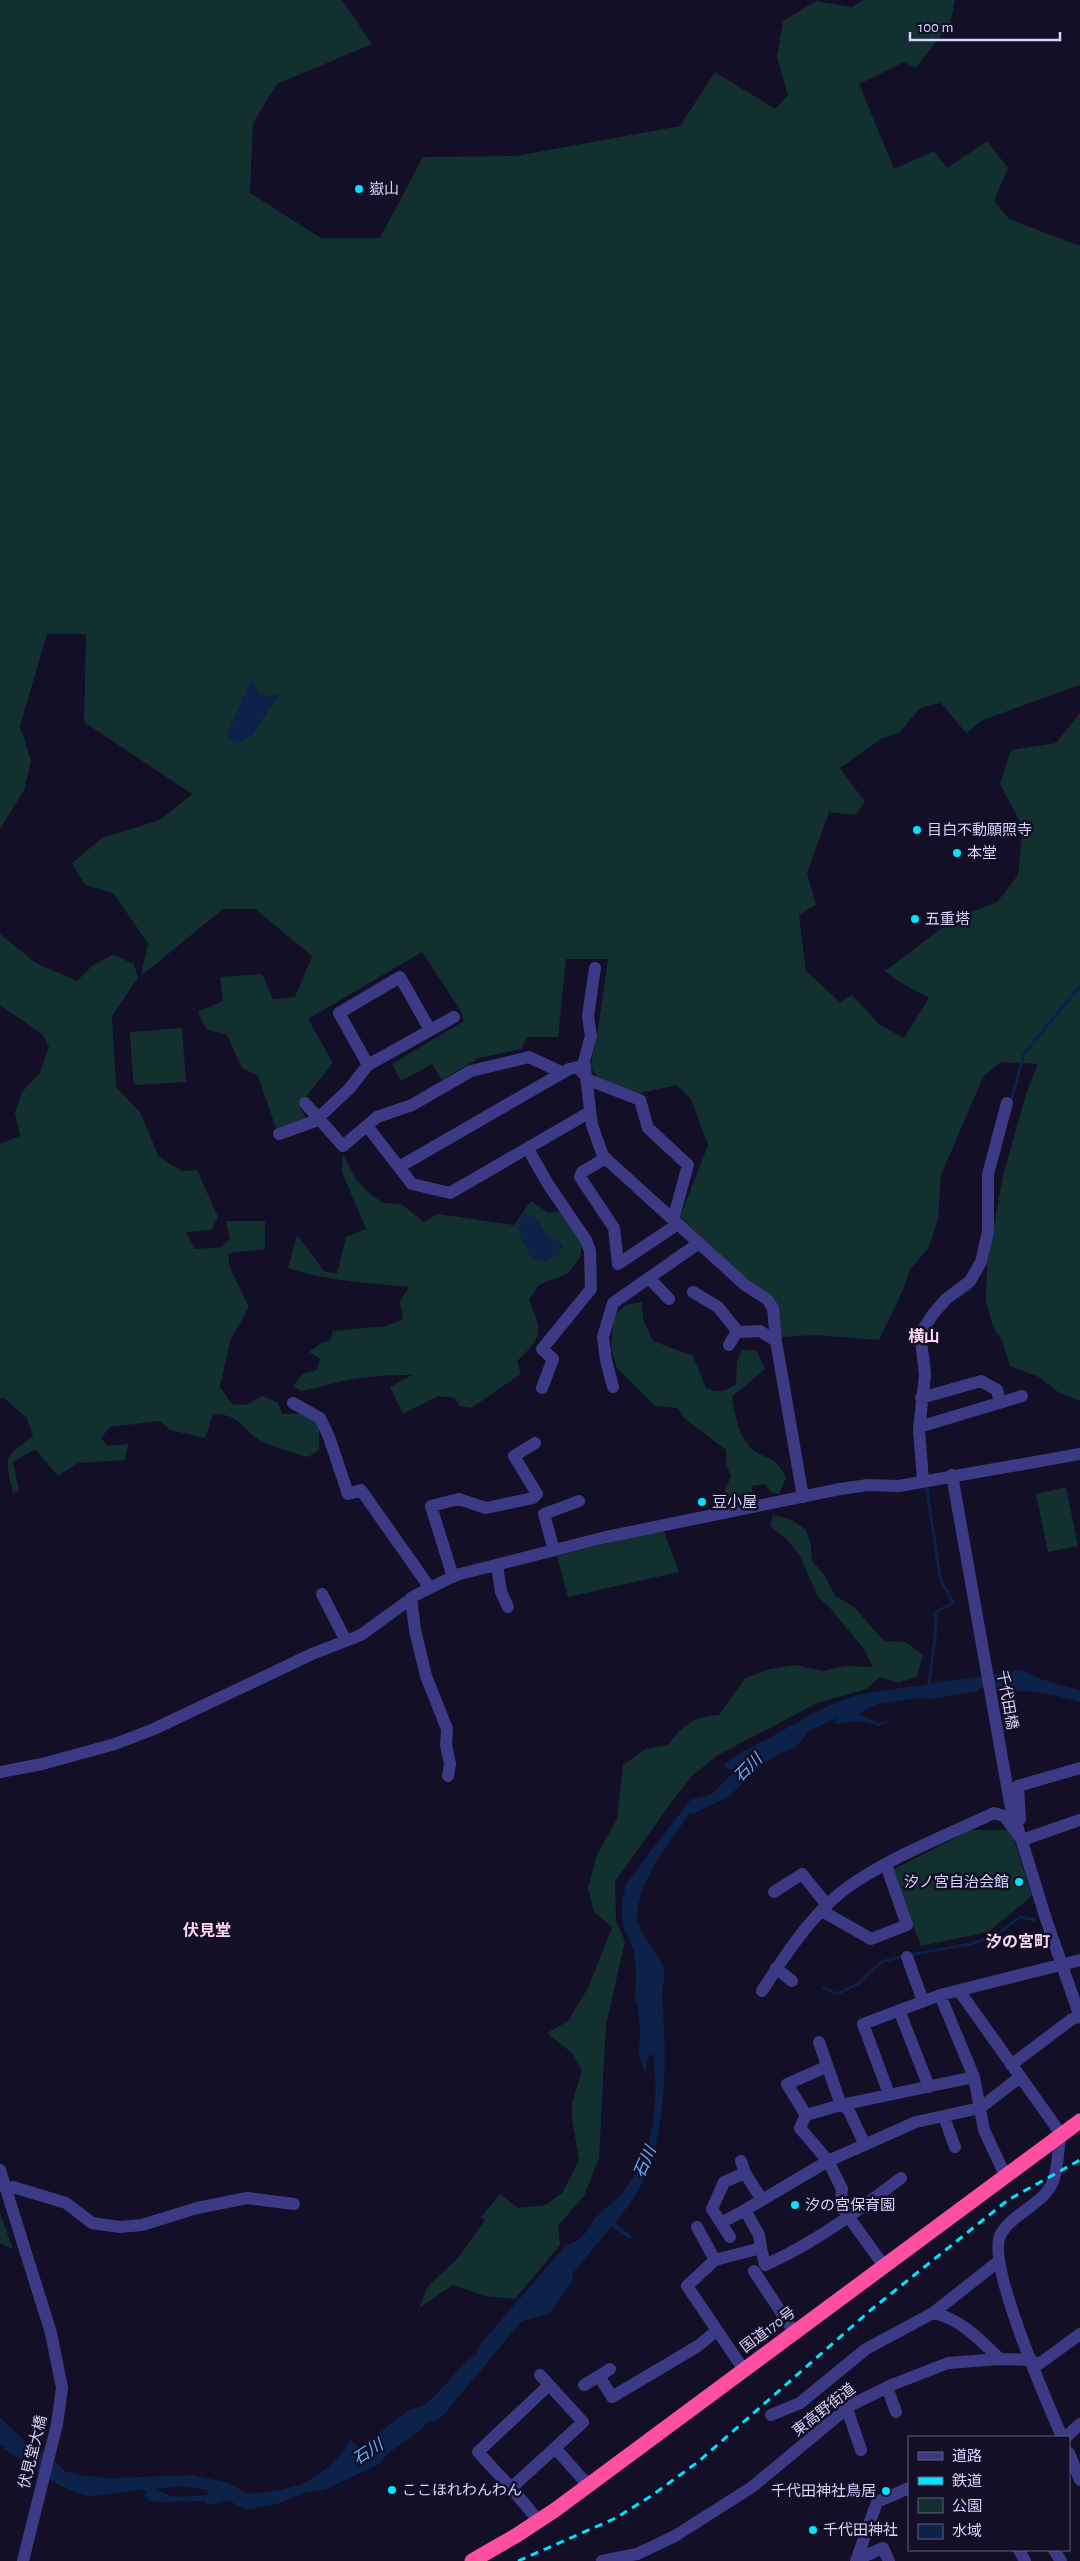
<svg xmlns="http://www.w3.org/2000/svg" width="1080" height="2561" font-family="'Alegreya Sans','Noto Sans JP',sans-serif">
	<rect width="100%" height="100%" fill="#130f26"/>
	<path fill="#12302f" d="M0 0H342L372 44 277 84 253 123 250 193 321 238H380L423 157 516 156 680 126 715 72 775 109 788 95 777 57 783 21 816 1 852 7 863 0H955L950 24 916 68 904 62 859 84 894 169 934 151 947 168 987 141 1008 168 994 201 1009 219 1080 246V685L983 720 966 733 941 703 920 708 900 732 881 739 840 768 865 802 855 815 829 812 807 873 816 905 799 915 806 971 840 1002 852 995 880 1025 904 1038 929 998 898 981 885 971 942 928 946 922 997 902 1018 875 1023 827 1000 784 1011 750 1056 743 1080 713V1401L1058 1392 1039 1377 1010 1366 1002 1340 993 1327 986 1301 987 1264 1003 1176 1026 1094 1038 1064 1001 1062 983 1077 941 1175 938 1219 928 1249 910 1269 904 1288 879 1340 816 1335 781 1337 778 1304 747 1280 680 1217 708 1145 691 1099 677 1085 640 1093 599 1079 590 1067 597 1036 608 959H566L558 1037H527L521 1049 479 1058 442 1080 432 1064 401 1081 392 1064 464 1021 461 1011 422 952 308 1019 333 1063 299 1105 306 1118 276 1128 258 1076 242 1068 227 1035 206 1029 198 1012 223 1001 220 977 262 974 273 999 295 997 312 956 255 909H223L141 976 148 943 113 893 85 885 72 863 102 838 160 820 192 794 84 722 86 634H47L20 726 31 761 24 790 0 829Z
		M0 934 36 963 77 981 93 965 113 955 134 964 138 978 112 1016 116 1087 140 1112 159 1157 182 1171 197 1170 218 1217 211 1230 186 1232 195 1249 221 1247 230 1239 226 1221H265V1249L228 1253 230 1268 249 1307 230 1341 220 1387 232 1404 245 1405 263 1396 278 1403 282 1414H304L319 1423V1450L308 1457C292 1452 274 1448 260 1440 238 1427 243 1415 213 1414L205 1438 170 1430 160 1421 110 1427 101 1438 107 1446 128 1444 125 1460 78 1463 58 1476 35 1449 13 1462 19 1491 13 1493C5 1459 2 1457 33 1437L27 1418 4 1398 0 1399V1144L20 1136 15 1113 22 1092 40 1073 49 1047 43 1035 0 1005Z
		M182 1028 186 1082 135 1085 133 1081 130 1032Z
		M343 1155 357 1181 370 1194 383 1203 401 1204 424 1222 437 1214 514 1225 531 1201 549 1213 561 1211 582 1242 580 1258 567 1274 539 1285 529 1300C543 1333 543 1336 517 1361L521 1374 471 1408 459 1406 455 1398 439 1396 403 1414 390 1387 412 1375C389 1375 366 1376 342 1381 328 1384 315 1389 301 1391L293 1386 303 1374 317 1370 320 1359 309 1352 323 1342 330 1341 333 1331 386 1326 403 1319 400 1301 409 1287C368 1283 327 1281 288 1268L297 1235 324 1271 337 1274 346 1237 366 1229 342 1172Z
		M642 1302 643 1319 653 1341 693 1356 706 1388C719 1393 725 1392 736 1384L737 1362 742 1350H756L765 1369 732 1397C735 1413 737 1433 749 1446 763 1461 776 1453 786 1478L779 1494 771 1492 765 1484 752 1486V1498L744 1504 724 1493 731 1476 726 1464V1450L684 1418 678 1408 655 1406 617 1368 611 1349 614 1316 626 1305Z
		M1066 1487 1078 1546 1048 1552 1036 1494Z
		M773 1515 790 1519 806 1530 811 1545 812 1561 825 1576 835 1596 854 1607 884 1641 906 1642 923 1655 917 1676 899 1683 880 1677 866 1689 817 1703 718 1755 693 1775 672 1801 615 1882 616 1922 625 1941 606 2025 599 2158 584 2196 558 2226 560 2245 515 2299 485 2296 453 2285 419 2308 428 2286 457 2259 485 2220 481 2217 500 2194 518 2208 546 2205 562 2193 579 2160 572 2119V2104L582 2071 572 2053 547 2033 568 2021 589 1986 612 1927 594 1912 588 1888 597 1855 617 1819 623 1765 645 1749 668 1745C684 1724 692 1717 719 1715L745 1678 770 1669 796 1665 822 1671 845 1666 873 1667 864 1649 830 1608 818 1597 799 1554 785 1538 770 1526Z
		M663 1529 679 1572 568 1597 557 1556Z
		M971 1830H1011L1032 1896 988 1932 921 1946 892 1870Z
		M0 2213 13 2249 0 2243Z"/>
	<path fill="#0c2248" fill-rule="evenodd" d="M252 679 259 694 268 696 280 693 252 736 235 744 226 736Z
		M525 1213C543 1220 536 1224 547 1235 552 1240 558 1238 563 1246L559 1254 546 1261 531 1258C523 1239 511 1230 525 1213Z
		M1023 1670C1031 1677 1068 1688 1080 1690V1702C1064 1697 1025 1687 1011 1693 1003 1685 989 1688 979 1688L978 1691 931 1699 919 1698 877 1704 859 1714 878 1723 895 1721 877 1726C861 1718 851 1723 835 1724L837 1718 810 1730 796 1747 780 1753 766 1762 728 1797 695 1813H690C669 1844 643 1873 637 1912 634 1929 659 1952 664 1969 666 1979 661 1989 662 1999 667 2056 667 2121 646 2175 639 2193 626 2208 615 2223L633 2237 629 2239 612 2226 573 2273 572 2282 549 2314 522 2321 445 2413 437 2420 427 2422 424 2427 386 2455 381 2463 325 2490 307 2492 277 2504 246 2510 228 2500 208 2505 205 2501 163 2502 151 2501 143 2496 147 2493 143 2490C131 2490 96 2497 89 2496 59 2490 29 2465 4 2449L5 2447 0 2444V2417L26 2442 39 2447 65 2471 78 2475 110 2478 192 2475 229 2483 248 2494 281 2490 303 2484 326 2469 344 2451 350 2439 360 2447C376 2437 390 2423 406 2412 411 2408 419 2408 424 2405 441 2394 462 2360 477 2355L478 2347 566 2245C586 2240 588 2226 601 2212 607 2206 616 2201 621 2195 655 2154 658 2107 654 2057L650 2054 646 2063V2077L639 2055 640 2029 638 2004 635 2000 636 1969 634 1952 622 1922V1902L626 1884 690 1800 712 1794 736 1770 726 1769 723 1765C743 1750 765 1741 787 1728 814 1713 837 1699 868 1693ZM183 2486 206 2490 209 2495 174 2497 154 2489Z"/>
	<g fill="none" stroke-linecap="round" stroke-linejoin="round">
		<path stroke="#0c2248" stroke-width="3" d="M1011 1101 1024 1054 1080 986
			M958 1297 970 1290 974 1284
			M929 1357 930 1373
			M926 1483 940 1578 953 1603 936 1612 935 1639 928 1689
			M909 1955 970 1944 996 1935 1020 1917 1035 1920
			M824 1988 837 1994 858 1984 881 1962 903 1956"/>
		<path stroke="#3d3a85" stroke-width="12" d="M595 968 588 1016 591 1036 584 1061 592 1125 603 1156 745 1285 767 1299 773 1308 776 1341 803 1497
			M368 1065 339 1013 400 977 430 1030
			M305 1103 343 1146 377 1117 412 1105 471 1071 529 1057 563 1073
			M367 1126 412 1184 450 1193 590 1112
			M279 1134 315 1121 349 1089 368 1065 454 1017
			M528 1149 548 1184 586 1240 590 1251 591 1289 542 1349 553 1359 542 1388
			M606 1158 582 1172 580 1177 614 1228 618 1264 678 1224
			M399 1167 569 1069 578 1067 589 1080 640 1100 648 1128 688 1165 673 1220
			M649 1278 669 1299
			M693 1292 718 1307 738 1332 760 1331 776 1341
			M729 1345 736 1333 738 1332
			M613 1387 606 1360 603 1337 613 1303 699 1243
			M921 1398 981 1381 997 1390 1000 1402
			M293 1403 320 1418 329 1437 348 1494 361 1490 430 1588
			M919 1427 1022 1396
			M952 1475 1010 1803 1046 1919 1080 2017 1072 2019 1011 2065
			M923 1481 919 1429 925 1375 921 1340 924 1328 933 1314 946 1299 970 1281 981 1262 988 1231V1174L1007 1103
			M554 1550 544 1514 579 1501
			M497 1565 501 1592 508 1607
			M453 1577 431 1506 459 1499 486 1508 533 1498 537 1494 514 1456 535 1443
			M322 1594 346 1641
			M411 1598 415 1630 426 1676 447 1729 446 1745 450 1764 448 1776
			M0 1772 42 1764 115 1744 154 1729 312 1654 361 1635 416 1595 456 1575 606 1537 840 1489 868 1485 899 1486 1080 1454
			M1020 1819 1018 1786 1080 1768
			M774 1892 802 1874 827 1905
			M822 1911 871 1939 907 1925 886 1865
			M907 1957 923 2001
			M776 1968 792 1981
			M762 1991C783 1958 812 1914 844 1890 887 1858 945 1836 994 1813L1004 1816 1022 1840 1080 1820
			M960 1992 1061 2134C1057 2151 1059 2174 1049 2189 1037 2207 1009 2216 1000 2236 987 2266 1048 2404 1062 2437
			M940 1995 974 2077 984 2130 1005 2175
			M899 2010 929 2087
			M819 2042 841 2105 848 2109 865 2145
			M889 2094 863 2024 940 1995 1080 1960
			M806 2115 787 2084 826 2067
			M944 2117 955 2147
			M0 2170 51 2333 62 2388 57 2424 23 2561
			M745 2173 762 2200
			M6 2189 13 2187 66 2203 92 2223 120 2227 142 2225 197 2208 247 2198 294 2204
			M721 2223 712 2209 724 2182 745 2173 741 2161
			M697 2227 715 2260
			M730 2237 721 2223 745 2210
			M761 2248 765 2265C815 2243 857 2211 901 2178
			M884 2266 840 2205 842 2189 828 2161 800 2128 806 2115 841 2105 974 2077
			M754 2271 794 2332
			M933 2313C961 2319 979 2339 1000 2359
			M744 2370 687 2286 715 2260 761 2248 759 2235 745 2210 828 2161 916 2122 980 2108 1020 2077
			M540 2375 583 2422 555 2448 588 2485
			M599 2376 610 2369
			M549 2385 478 2452 511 2488 555 2448
			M584 2385 599 2376 612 2397 698 2346 716 2331
			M887 2387 896 2412
			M847 2409 861 2450
			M771 2415 800 2403 866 2349 933 2313 999 2261
			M1066 2437 1080 2424
			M1069 2453 1080 2480
			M511 2488 539 2521
			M1019 2550 1025 2561
			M1054 2550 1061 2561
			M858 2559 883 2548 889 2561
			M602 2561 637 2554 675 2536 752 2487 851 2405 894 2384 948 2363 1000 2359 1030 2360 1039 2364 1080 2334
			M856 2561 877 2502 909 2488"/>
		<path stroke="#ff4fa3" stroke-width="15" d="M472 2561 517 2535 555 2510 1080 2121"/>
		<path stroke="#00e5ff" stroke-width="3" stroke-dasharray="8 6" stroke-linecap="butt" d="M518 2561 616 2518 651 2496 698 2462 872 2309 1008 2200 1080 2160"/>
	</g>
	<g fill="#00e5ff" stroke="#130f26" stroke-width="2">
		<circle cx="359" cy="189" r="5"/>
		<circle cx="917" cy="830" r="5"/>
		<circle cx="957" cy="853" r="5"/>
		<circle cx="915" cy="919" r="5"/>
		<circle cx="702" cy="1502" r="5"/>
		<circle cx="1019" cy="1882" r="5"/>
		<circle cx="795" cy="2205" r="5"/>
		<circle cx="392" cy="2490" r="5"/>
		<circle cx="886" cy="2491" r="5"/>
		<circle cx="813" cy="2530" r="5"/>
	</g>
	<g text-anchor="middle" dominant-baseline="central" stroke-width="5" stroke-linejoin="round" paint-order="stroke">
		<g font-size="15" fill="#d9d4ff" stroke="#130f26" text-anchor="start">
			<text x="369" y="189">嶽山</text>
			<text x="927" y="830">目白不動願照寺</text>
			<text x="967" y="853">本堂</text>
			<text x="925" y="919">五重塔</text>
			<text x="712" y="1502">豆小屋</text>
			<text x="1009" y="1882" text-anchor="end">汐ノ宮自治会館</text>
			<text x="805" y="2205">汐の宮保育園</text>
			<text x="402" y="2490">ここほれわんわん</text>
			<text x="876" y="2491" text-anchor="end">千代田神社鳥居</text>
			<text x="823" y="2530">千代田神社</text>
		</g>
		<g font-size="15" fill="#d9d4ff" stroke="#130f26">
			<text transform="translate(1007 1700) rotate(80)">千代田橋</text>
			<text transform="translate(768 2330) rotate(-37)">国道170号</text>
			<text transform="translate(824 2410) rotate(-38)">東高野街道</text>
			<text transform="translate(33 2452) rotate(-76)">伏見堂大橋</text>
		</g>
		<g font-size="16" font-weight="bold" fill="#ffd6f0" stroke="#130f26">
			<text x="924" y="1337">横山</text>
			<text x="207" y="1931">伏見堂</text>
			<text x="1018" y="1942">汐の宮町</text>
		</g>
		<g font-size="16" font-style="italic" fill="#62b6ff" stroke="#130f26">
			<text transform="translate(748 1768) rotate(-45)">石川</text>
			<text transform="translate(645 2162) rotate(-66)">石川</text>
			<text transform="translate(368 2452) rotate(-33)">石川</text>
		</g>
	</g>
	<rect x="908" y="2436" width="162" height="115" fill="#130f26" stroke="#625e7d"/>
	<rect x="918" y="2452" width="25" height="8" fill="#3d3a85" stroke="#625e7d"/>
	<text x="952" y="2461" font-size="15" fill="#d9d4ff">道路</text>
	<rect x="918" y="2477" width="25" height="8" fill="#00e5ff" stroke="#625e7d"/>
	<text x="952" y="2486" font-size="15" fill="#d9d4ff">鉄道</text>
	<rect x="918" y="2498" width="25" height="15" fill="#12302f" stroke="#625e7d"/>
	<text x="952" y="2511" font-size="15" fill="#d9d4ff">公園</text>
	<rect x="918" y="2524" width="25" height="15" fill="#0c2248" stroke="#625e7d"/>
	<text x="952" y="2536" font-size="15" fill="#d9d4ff">水域</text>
	<path d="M910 32v8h150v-8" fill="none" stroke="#d9d4ff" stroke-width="2.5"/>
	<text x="918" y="32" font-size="15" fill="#d9d4ff" stroke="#130f26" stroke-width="4" paint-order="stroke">100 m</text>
</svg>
